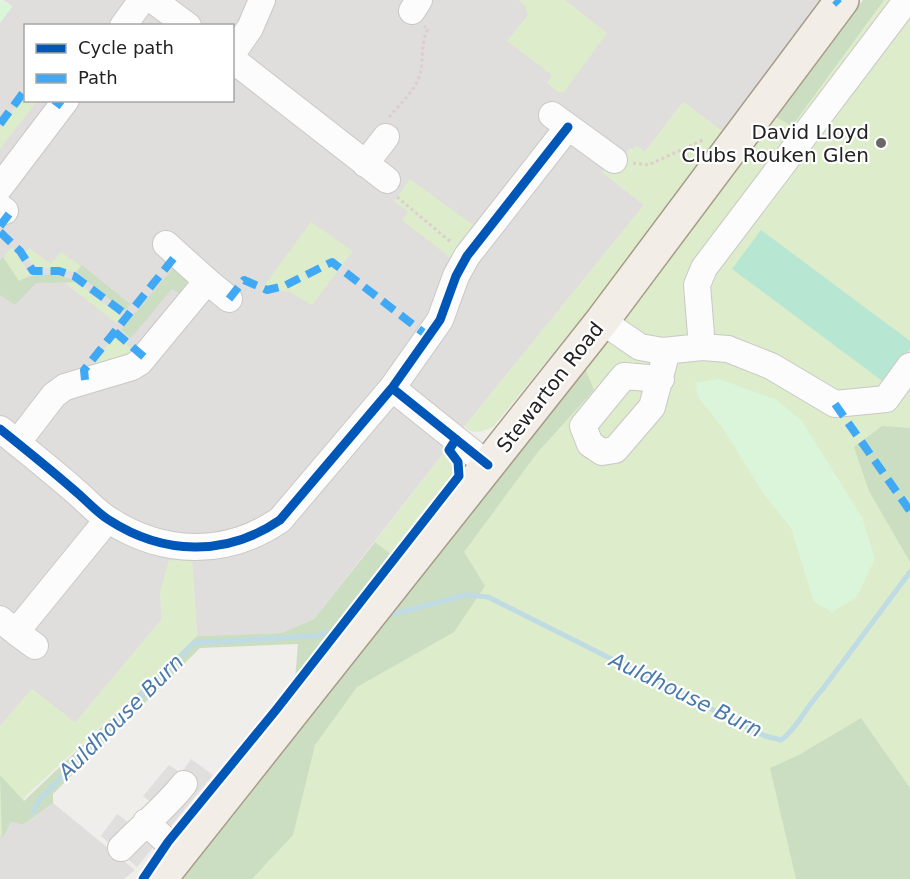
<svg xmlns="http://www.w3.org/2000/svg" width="910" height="879" font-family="'DejaVu Sans',sans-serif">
	<rect width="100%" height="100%" fill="#f0eeeb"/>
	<path fill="#dfdedc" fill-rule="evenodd" d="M3 0H823L722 131 683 102 645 152 629 149 617 167 602 172 644 205 464 427 314 619 281 633 197 636 192 561 160 591 162 619 75 723 32 689 0 726V23L12 6ZM26 26H232V100H26Z
		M53 803 135 870 124 879H0V835L11 822 23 825Z"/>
	<path fill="#ddeccb" d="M518 0H565L607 33 564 92H558L547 83 552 75 507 41 528 15 525 5Z
		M863 0H910V879H175C407 588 641 299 863 0Z
		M25 94 26 100 37 101 0 149V128Z
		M683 102 722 131 618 273 493 427C481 432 475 435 464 427L644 205 602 172 607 167H617L629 149 632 151 636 145 645 152Z
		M410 179 473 225 452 259 402 220 408 212 394 201Z
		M311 222 353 251 312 305 288 291 261 290Z
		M12 247 28 272 46 275 28 276 19 282 3 257Z
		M29 248 51 264 61 252 81 266 76 272 33 266 25 253Z
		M77 282 122 317 116 323 65 283Z
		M115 335 136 353 89 369Z
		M446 450 454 462V475L392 555 375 542Z
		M169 560 192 561 197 636 26 796 0 835V726L32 689 75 723 162 619 160 591Z"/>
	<path fill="#cbdec1" d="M863 0H884L792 126 776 117Z
		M3 257 19 281C35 272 61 273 77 282L36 283 15 305 0 295V261Z
		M82 265 130 304 125 312 76 272Z
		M174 267 185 277 188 288 184 296 172 289 131 338 121 330Z
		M584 366 594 390 537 453 464 552 485 586 454 632 357 687 315 745 293 835 252 879H175Z
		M882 426 910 428V562L869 491 854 447Z
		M375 542 392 555 295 679 298 644 200 648 53 794V803L23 825 11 822 2 839 0 775 24 801 197 636 281 633 314 619Z
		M861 718 910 788V879H796L770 768 799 755Z"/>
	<path fill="#daf5da" d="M0 0 13 6 0 23Z
		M719 379 777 400 802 421 862 517 875 559 856 598 832 612 814 602 791 528 763 493 722 427 698 397 695 383Z"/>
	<path fill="#b7e6d2" d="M761 230 910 341V349L885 383 732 269Z"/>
	<path fill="#e0dfde" d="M191 759 213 775 137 867 101 836 117 814 128 822 146 812 152 803 143 796 169 765 181 773Z"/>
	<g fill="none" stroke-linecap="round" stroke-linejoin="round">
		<path stroke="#bfdbe3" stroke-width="5" d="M393 614 466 595 488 597 765 736 781 740C796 730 808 704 822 690L910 572
			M33 812 40 799 194 643 315 636 327 633"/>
		<defs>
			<path id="minor" d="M153 0 188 26
				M412 11 419 0
				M123 26 142 0
				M232 54 250 28 262 0
				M232 59 387 180
				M552 115 614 160
				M365 164 386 137
				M0 187 66 100
				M0 207 5 211
				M207 281 229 299
				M602 321 640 347 663 351 702 347 728 349 771 366 835 404 886 399 910 366
				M702 347 697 285 704 268 906 1
				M661 379 624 376 583 426 590 444 602 452 615 450 652 407 667 351
				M392 388 440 320 456 276 467 256 568 127
				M0 429C25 449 50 469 74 490 85 499 96 512 109 520 163 555 226 557 280 520L392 388 488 465
				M17 443 54 395 65 387 132 367 140 362 207 281 166 244
				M0 619 16 632 108 519
				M16 632 35 646
				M146 822 179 853
				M121 848C142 826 165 808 184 784"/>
			<path id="major" d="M160 879 602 321 842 0"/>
		</defs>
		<use href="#minor" stroke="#c9c8c7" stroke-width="28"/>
		<use href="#major" stroke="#a79c86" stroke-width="36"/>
		<path stroke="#dccecd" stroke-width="3" stroke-dasharray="3 3" stroke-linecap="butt" d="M389 117C400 104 418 88 421 70 423 56 421 42 428 29L424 26
			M633 163 648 165 705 139
			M397 197 452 243"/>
		<use href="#minor" stroke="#fdfcfc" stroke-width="26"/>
		<use href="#major" stroke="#f3ede7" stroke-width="33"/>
		<path stroke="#3fa9f5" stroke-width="8" stroke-dasharray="15 8" stroke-linecap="butt" d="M835 0 839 4
			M54 100 62 106
			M0 124 26 89
			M0 226 9 214 5 211
			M0 232 20 251 33 271H59L74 276 128 316
			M229 299 244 280 267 290 284 286 332 262 429 337
			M115 332 144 357
			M85 380 84 370 177 254
			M835 404 910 511"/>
		<defs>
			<path id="cycleway" d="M392 388 440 320 456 276 467 256 568 127
				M0 429C25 449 50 469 74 490 85 499 96 512 109 520 163 555 226 557 280 520L392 388 488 465
				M143 879 168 842 276 710 459 476 458 462 449 450 456 439"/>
		</defs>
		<use href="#cycleway" stroke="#fff" stroke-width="13"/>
		<use href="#cycleway" stroke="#0057b8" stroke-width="9"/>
	</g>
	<circle fill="#6a6968" stroke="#fff" stroke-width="2" cx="881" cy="143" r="6"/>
	<g text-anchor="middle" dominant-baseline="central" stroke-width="4.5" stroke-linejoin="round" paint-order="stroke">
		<g font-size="20" fill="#222" stroke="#fff" text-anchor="end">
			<text x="869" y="132">David Lloyd<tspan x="869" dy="23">Clubs Rouken Glen</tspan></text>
		</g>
		<g font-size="20" fill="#222" stroke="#fff">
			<text transform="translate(550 387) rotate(-52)">Stewarton Road</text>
		</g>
		<g font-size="21" font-style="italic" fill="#4a7aab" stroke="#fff">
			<text transform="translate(686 695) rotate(26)">Auldhouse Burn</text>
			<text transform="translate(121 717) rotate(-45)">Auldhouse Burn</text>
		</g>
	</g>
	<rect x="24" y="24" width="210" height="78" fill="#ffffff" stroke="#a7a7a7" stroke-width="1.5"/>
	<rect x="36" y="44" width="30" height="9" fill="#0057b8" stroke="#a7a7a7" stroke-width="1.5"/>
	<text x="78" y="54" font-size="18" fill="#222222">Cycle path</text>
	<rect x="36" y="74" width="30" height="9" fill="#3fa9f5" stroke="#a7a7a7" stroke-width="1.5"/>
	<text x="78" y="84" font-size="18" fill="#222222">Path</text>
</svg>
